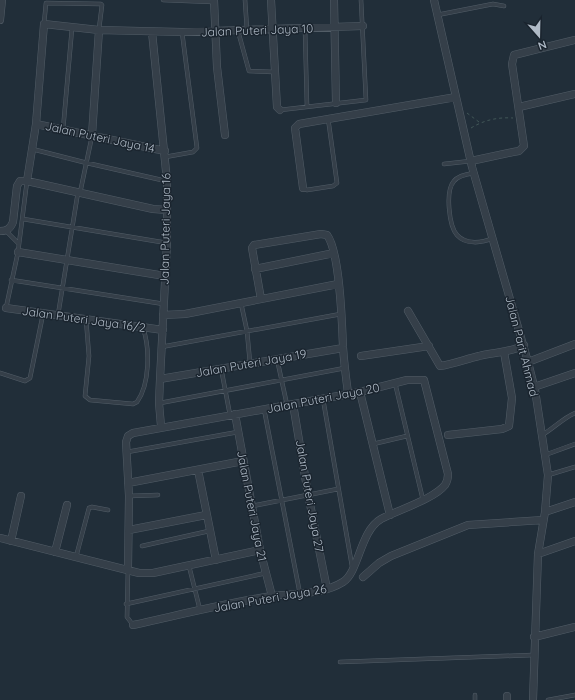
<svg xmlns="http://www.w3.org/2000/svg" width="575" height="700" font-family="Quicksand,sans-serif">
	<rect width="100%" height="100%" fill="#212e39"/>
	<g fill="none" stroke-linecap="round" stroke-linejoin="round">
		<defs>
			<path id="lane" d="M163 0 214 2
				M245 0 247 30
				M437 15 493 4 504 6
				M44 24 46 3 101 4 102 5 99 29
				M305 29 307 106
				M238 31 249 71 274 72
				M280 110 366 100 361 0
				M63 130 72 28
				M32 149 87 163 166 181
				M165 157 193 152 197 148 182 32
				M444 164 471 161
				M474 173C467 174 458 176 454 181 445 191 449 226 457 235 466 245 482 243 493 238
				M303 188 307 190 333 186 337 183 328 118
				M80 193 92 136
				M23 219 167 243
				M6 231 18 243
				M11 280 164 304
				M241 303 247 331 250 363
				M6 308 18 252 27 181
				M58 315 78 192
				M86 319 89 356 85 396 90 400 133 404 137 402C150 384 150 348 143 328
				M161 347 341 314
				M277 359 287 405
				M221 368 230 415
				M0 373 25 381 30 378 43 314
				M395 383 423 500
				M323 399 352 566
				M160 403 345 368
				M264 409 300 594
				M542 435C554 428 563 418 575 413
				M373 444 407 436
				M127 452 238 432
				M545 455 575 444
				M548 475 575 467
				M129 496 158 495
				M252 506 338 489
				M142 546 209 531
				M76 557 89 508 92 507 108 510
				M189 566 200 610
				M128 569 127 617 133 625
				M126 604 266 573
				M340 662 533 655
				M475 700V695
				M548 700 575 695"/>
			<path id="street" d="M214 0 217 67 225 135
				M271 0 277 107 280 110
				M334 0 336 103
				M434 0 472 167 528 362 535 390 548 475 545 512 538 554 533 700
				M0 20 2 0
				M152 32 167 181V243L160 379 159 403 161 426
				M519 107 575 94
				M36 124 165 151
				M92 135 99 30
				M471 161 513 152 519 151 524 146 512 64 514 55 575 40
				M27 181 36 124 44 24 99 30 182 32 363 26
				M303 188 295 128 299 124 456 97
				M0 231C7 231 10 229 13 222L17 186 20 181H27L153 209 167 210
				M18 252 165 276
				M255 269 334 253
				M261 299 252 248 254 245 321 234 327 235C340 252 342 323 343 347 344 362 346 378 348 393
				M6 308 163 330
				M408 311 440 366C454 364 466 359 479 356 494 352 510 353 524 345
				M163 315 185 314 338 284
				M361 356 429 346
				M528 362 575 344
				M160 379 343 348
				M534 387 575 373
				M360 392 390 515
				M293 404 308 494 327 589
				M235 414 260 550 272 596
				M448 435 502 429 509 426 512 398 504 352
				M198 470 216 560
				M128 483 243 461
				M545 512 575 502
				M129 530 206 515
				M0 538 139 573H153L260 550
				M11 541 21 496
				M55 552 67 505
				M538 554 575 541
				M128 569 129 496 126 442 128 436 133 433 360 392 407 380H424L448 474C448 478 447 482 445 485 434 499 398 510 381 519 360 531 359 572 343 582 322 595 296 593 272 596 226 603 179 615 133 625
				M363 577 379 563 391 556 468 525 543 520
				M534 637 575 627
				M507 696V700"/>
		</defs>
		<use href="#lane" stroke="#525d67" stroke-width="4.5"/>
		<use href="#street" stroke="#525d67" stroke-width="8"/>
		<path stroke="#415657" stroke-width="1" stroke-dasharray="3 3" stroke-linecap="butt" d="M467 113 479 122
			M471 128C484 120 498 117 513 118"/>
		<use href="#lane" stroke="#353f49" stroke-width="3.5"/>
		<use href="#street" stroke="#353f49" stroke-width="7"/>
	</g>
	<g text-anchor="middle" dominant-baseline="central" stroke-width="3" stroke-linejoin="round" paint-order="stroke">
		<g font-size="12" fill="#afbac6" stroke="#1a242e">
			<text transform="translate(257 30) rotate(-2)">Jalan Puteri Jaya 10</text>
			<text transform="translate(100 137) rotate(12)">Jalan Puteri Jaya 14</text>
			<text transform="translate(165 229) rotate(-89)">Jalan Puteri Jaya 16</text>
			<text transform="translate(84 319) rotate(8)">Jalan Puteri Jaya 16/2</text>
			<text transform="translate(522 346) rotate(76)">Jalan Parit Ahmad</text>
			<text transform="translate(251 363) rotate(-10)">Jalan Puteri Jaya 19</text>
			<text transform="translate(323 398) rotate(-11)">Jalan Puteri Jaya 20</text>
			<text transform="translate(310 496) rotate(80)">Jalan Puteri Jaya 27</text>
			<text transform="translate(252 506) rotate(79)">Jalan Puteri Jaya 21</text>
			<text transform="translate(270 598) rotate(-10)">Jalan Puteri Jaya 26</text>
		</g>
	</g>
	<g transform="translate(539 36) rotate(160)" stroke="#1a242e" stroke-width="3" paint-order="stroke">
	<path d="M0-3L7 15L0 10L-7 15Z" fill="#afbac6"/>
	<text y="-6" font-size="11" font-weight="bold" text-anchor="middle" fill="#afbac6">N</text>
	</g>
</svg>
